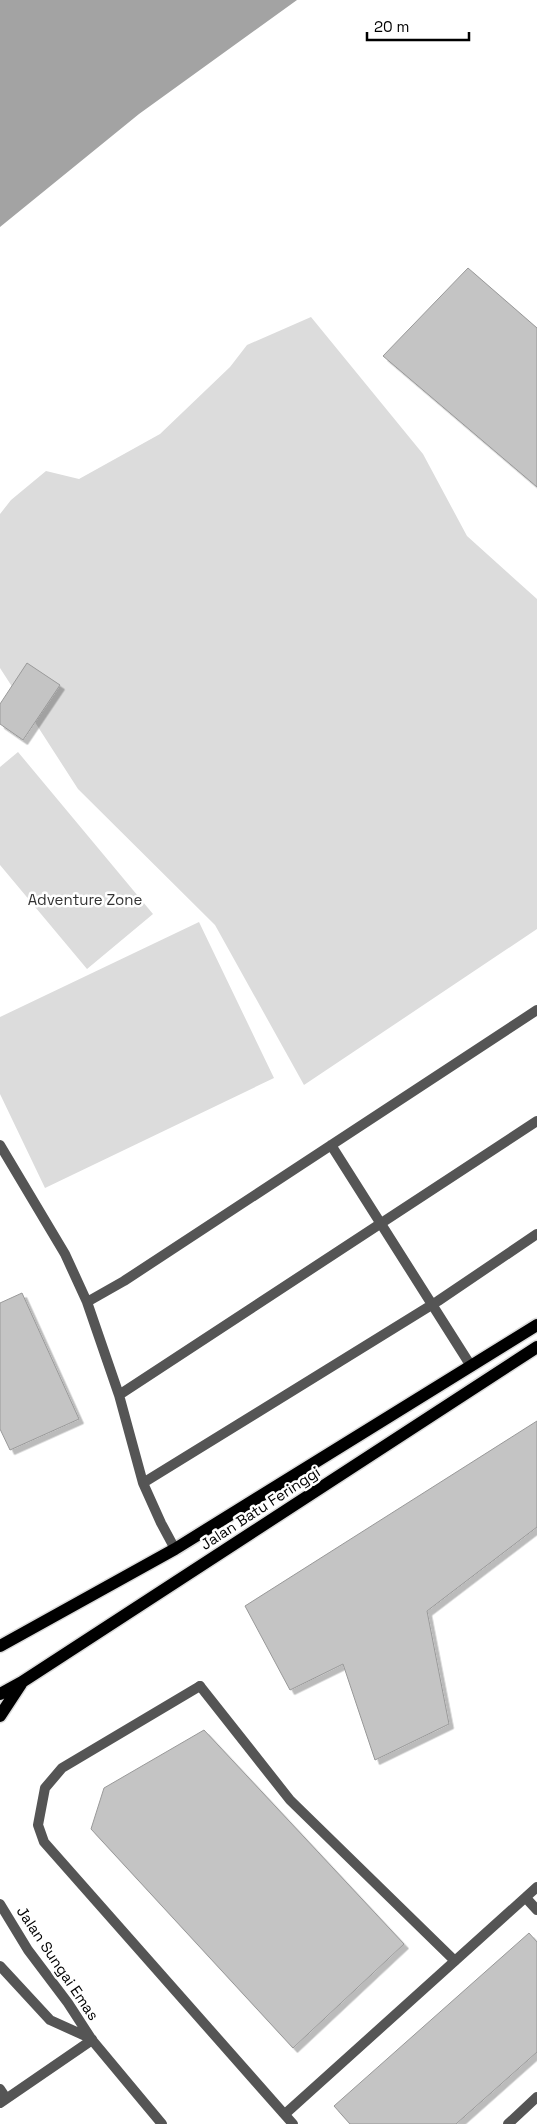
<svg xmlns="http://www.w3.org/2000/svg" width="537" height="2124" font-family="'Space Grotesk',sans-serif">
	<defs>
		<filter id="shadow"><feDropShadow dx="4.5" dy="4.5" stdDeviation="0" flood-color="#0004"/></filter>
	</defs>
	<rect width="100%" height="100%" fill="#fff"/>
	<path fill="#dcdcdc" d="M311 317 423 454 467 536 537 599V929L304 1085 215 925 78 789 0 668V514L11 500 46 471 79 479 160 434 230 367 247 345Z
		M18 752 153 914 87 969 0 865V767Z
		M199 922 274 1078 45 1188 0 1094V1017Z"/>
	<path fill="#a3a3a3" d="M0 0H297L139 114 0 227Z"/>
	<path fill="#c4c4c4" stroke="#999" filter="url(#shadow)" d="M468 268 537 328V487L383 356Z
		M27 663 60 685 23 740 0 724V704Z
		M22 1293 79 1419 10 1450 0 1429V1303Z
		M537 1421V1527L427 1611 449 1724 375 1760 343 1664 290 1690 245 1606Z
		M204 1730 404 1944 293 2048 91 1829 104 1788Z
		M529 1933 537 1942V2052L456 2124H350L334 2106Z"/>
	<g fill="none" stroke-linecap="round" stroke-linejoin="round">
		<defs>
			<path id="primary" d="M0 1646 175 1549 537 1325
				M0 1694 22 1682 537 1347
				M0 1716 21 1684"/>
		</defs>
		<use href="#primary" stroke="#dbdbdb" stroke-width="15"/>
		<path stroke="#555" stroke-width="10" d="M0 1145 65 1254 87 1302 119 1395 143 1483 161 1523 175 1549
			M331 1145 471 1366
			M87 1302 124 1281 537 1010
			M119 1395 537 1121
			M143 1483 438 1301 537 1234
			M200 1686 290 1800 455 1961
			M526 1898 537 1910
			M0 2089 6 2098
			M0 2103 92 2040
			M285 2114 537 1887"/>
		<path stroke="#555" stroke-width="10" d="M200 1686 62 1768 45 1788 38 1825 44 1842 293 2124
			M0 1904 28 1950 68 2003 92 2040 162 2124
			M0 1966 50 2020 92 2039
			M508 2124 537 2097"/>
		<use href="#primary" stroke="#000" stroke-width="12"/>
	</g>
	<g text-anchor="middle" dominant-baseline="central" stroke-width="5" stroke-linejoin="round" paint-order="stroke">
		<g font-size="15" fill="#333" stroke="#fff">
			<text x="85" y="899">Adventure Zone</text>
		</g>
		<g font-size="15" fill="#000" stroke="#fff">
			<text transform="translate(260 1508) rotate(-33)">Jalan Batu Feringgi</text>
			<text transform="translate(58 1963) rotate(56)">Jalan Sungai Emas</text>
		</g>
	</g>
	<path d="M367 32v8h102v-8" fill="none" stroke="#000000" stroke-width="2.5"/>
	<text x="374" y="32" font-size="15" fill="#000000" stroke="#ffffff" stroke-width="4" paint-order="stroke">20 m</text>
</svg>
